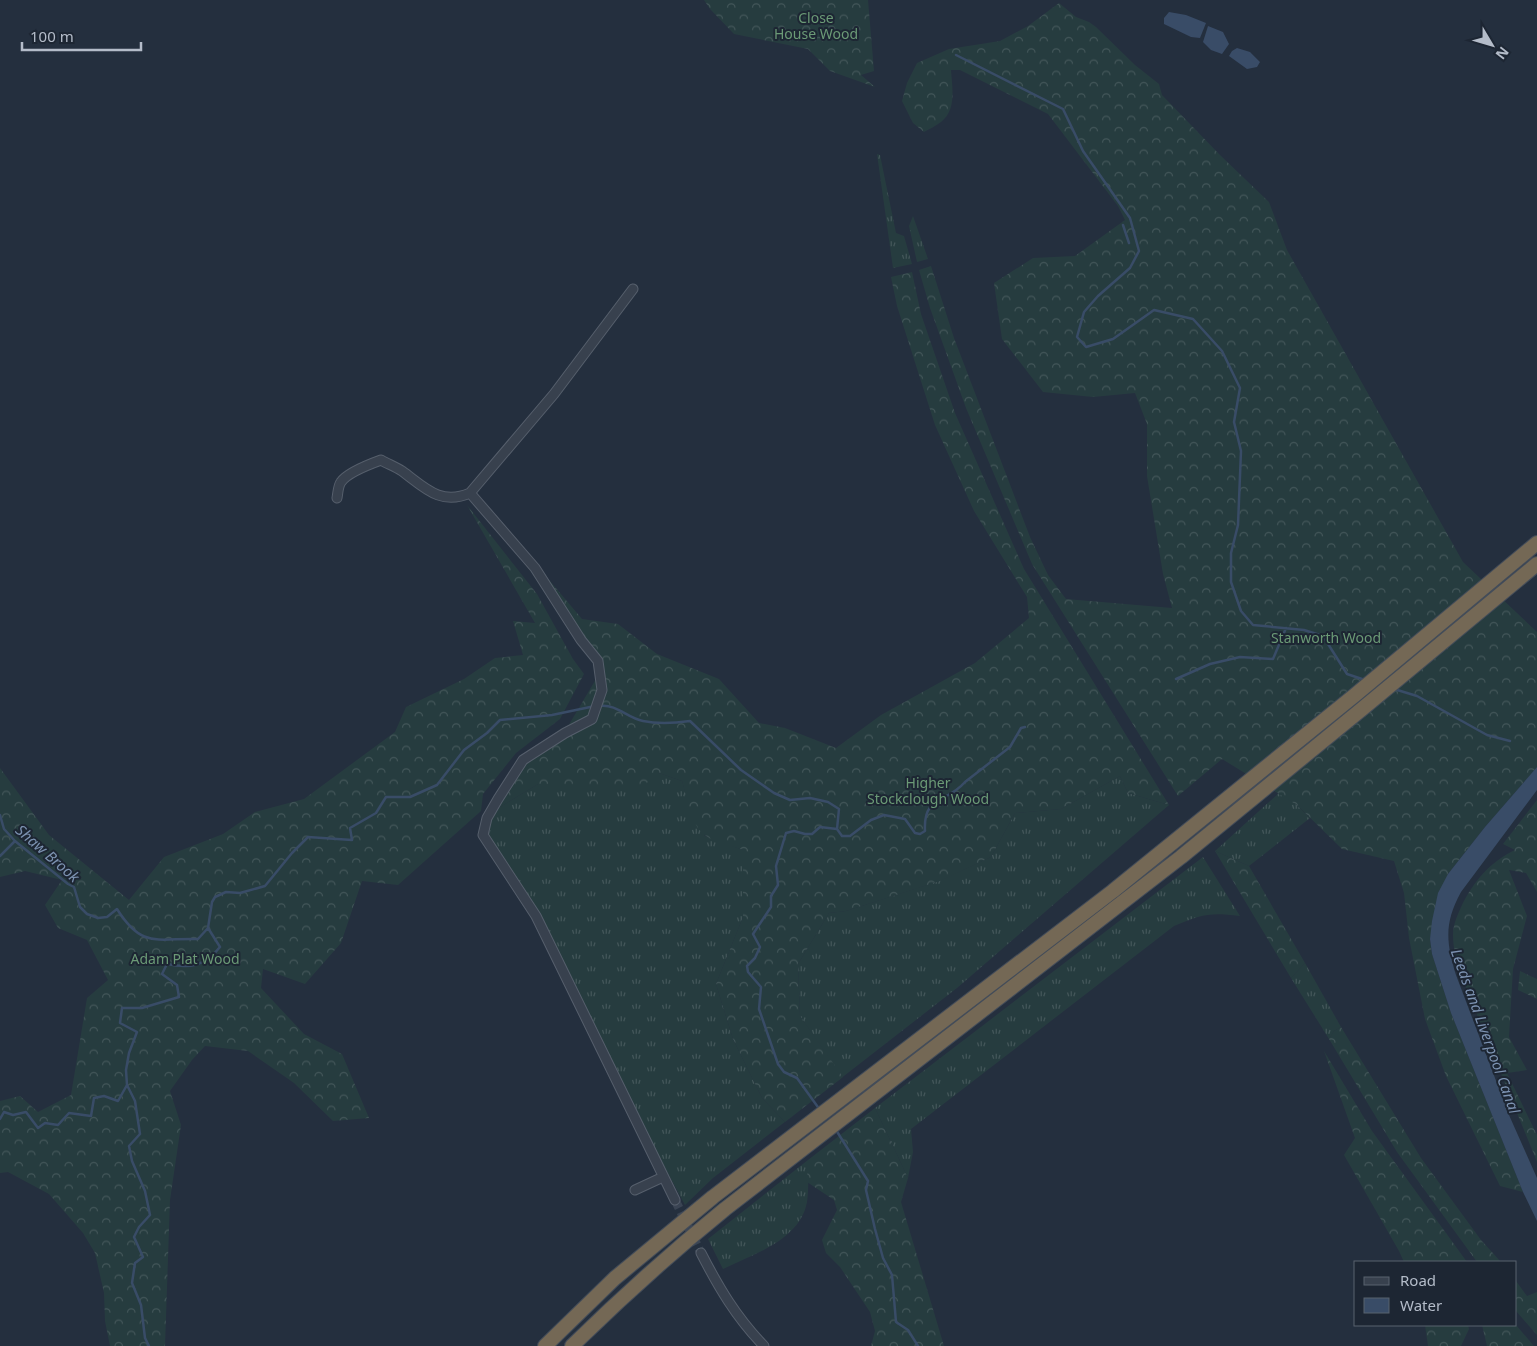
<svg xmlns="http://www.w3.org/2000/svg" width="1537" height="1346" font-family="'Noto Sans',sans-serif">
	<defs>
		<pattern id="grass-tufts" width="24" height="20" patternUnits="userSpaceOnUse" patternTransform="scale(1.25)"><rect width="24" height="20" fill="#263c3f"/><path d="M3 7l-1-3M5 7V3M7 7l1-3M15 17l-1-3M17 17v-4M19 17l1-3" fill="none" stroke="#435659"/></pattern>
		<pattern id="forest-crowns" width="20" height="18" patternUnits="userSpaceOnUse" patternTransform="scale(1.25)"><rect width="20" height="18" fill="#263c3f"/><path d="M2 6a3 3 0 1 1 6 0M12 15a3 3 0 1 1 6 0" fill="none" stroke="#435659"/></pattern>
	</defs>
	<rect width="100%" height="100%" fill="#242f3e"/>
	<path fill="url(#grass-tufts)" d="M877 154 880 155 896 233 904 236 912 264 893 268Z
		M913 216 928 259 917 262 909 226Z
		M659 773 682 781 692 814 705 836 743 850V917L716 984 733 1039 762 1098 785 1122 842 1077 800 1016 798 964 829 913 846 911 939 881 991 857 1015 813 1061 809 1120 776 1128 793 1169 805 957 988 713 1178 685 1205 643 1127 524 893 489 836 490 825 495 810 538 784H590Z
		M1279 793 1297 805 1310 818 1249 866 1215 851Z
		M1203 857 1240 916C1210 912 1202 914 1174 926L911 1129 913 1152 908 1178 875 1108Z
		M1305 963 1341 1027 1334 1031 1329 1039 1291 978Z
		M808 1160C808 1173 809 1189 807 1202 800 1240 754 1254 723 1269L708 1239Z"/>
	<path fill="url(#forest-crowns)" d="M704 0H868L874 71 861 75 875 87 830 71 808 49 734 34 710 9Z
		M1059 3 1076 17 1089 22 1096 27 1135 65 1159 84 1162 95 1220 155 1269 202 1287 250 1463 562 1537 632V767L1485 827 1448 874 1430 939 1432 954 1451 1013 1523 1192 1500 1186 1446 1076 1425 1019 1409 938 1404 893 1394 861 1342 849 1297 805 1222 759 1178 796 1032 564 966 408 930 308 919 270 931 266 954 338 1030 537 1048 575 1066 599 1172 608 1163 574 1147 476V424L1135 393 1093 397 1043 392 1002 339 994 283 1033 258 1075 256 1125 220 1118 206 1048 114 960 70H951C952 87 957 110 941 122 936 126 929 129 924 132L913 123 902 101 907 83 917 63 949 49 1000 41 1028 26Z
		M912 272 921 314 955 413 1024 569 1169 805 1128 793 1120 776 1061 809 1015 813 991 857 940 881 846 911 829 913 798 964 800 1016 843 1077 785 1122 762 1098 733 1039 716 984 743 917V850C733 846 714 842 706 836 690 825 687 797 682 781L659 773 643 786 538 784 495 810 526 761 567 728 599 674 593 653 485 504 582 619 618 624 657 654 719 679 759 723 785 728 836 748 881 715 975 663 1029 618 1027 597 974 511 935 425 897 306 891 277Z
		M467 505 537 594 573 659 584 674 560 719 516 753 483 794 481 811 398 885 362 881 341 943 305 984 263 969 261 988 304 1034 342 1054 369 1118 333 1121 294 1083 248 1051 205 1046 192 1060 170 1091 181 1125 170 1200 165 1346H110L105 1321 104 1293 95 1253 83 1233 49 1194 8 1172 0 1173V1101L20 1096 38 1112 71 1095 87 998 108 980 87 940 58 928 45 905 62 880 25 871 0 877V768L49 835 129 900 164 857 223 834 255 812 304 799 395 732 406 707 464 679 495 658 523 655 513 621 535 623Z
		M1537 800V892L1526 873 1509 870 1527 916 1513 969 1509 1037 1527 1070 1507 1073 1537 1135V1162L1463 980C1458 965 1453 951 1453 935 1453 924 1458 914 1462 905 1474 881 1490 862 1515 850L1503 844Z
		M1215 851 1249 866 1305 963 1291 978Z
		M1520 971 1537 979V999L1518 990Z
		M1341 1027 1421 1158 1481 1240 1501 1262H1477L1397 1152 1329 1039 1334 1031Z
		M1324 1051 1372 1131 1467 1262H1404L1399 1251 1344 1155 1355 1138Z
		M875 1108 908 1178 901 1202 944 1346H871L875 1331 870 1312 840 1267 826 1253 822 1240 837 1210 834 1200 807 1182 808 1160Z
		M1516 1281 1527 1296 1537 1292V1335L1516 1311Z
		M1425 1325H1468L1469 1329 1461 1346H1428Z
		M1482 1325H1516L1534 1346H1487Z"/>
	<path fill="#394c67" d="M1169 12 1186 15 1206 23 1200 38 1191 37 1164 24V18Z
		M1208 26 1223 32 1229 44 1222 54 1211 50 1203 42Z
		M1237 48 1250 52 1260 62 1257 67 1247 69 1229 56 1232 51Z
		M1537 767V790L1461 892C1444 923 1446 942 1456 975L1509 1115 1537 1178V1221L1523 1192 1451 1013 1432 954 1430 939 1432 921 1438 893 1448 874 1485 827Z"/>
	<g fill="none" stroke-linecap="round" stroke-linejoin="round">
		<path stroke="#394c67" stroke-width="2.5" d="M956 55 1063 109 1083 151 1130 218 1139 251 1130 268 1098 296 1084 312 1077 337 1086 347 1113 339 1154 310 1193 319 1222 351 1240 388 1234 422 1241 451 1238 525 1231 553V582L1241 611 1253 625 1304 630 1323 636 1347 674 1365 680
			M1123 225 1129 243
			M1176 679 1210 664 1240 657 1273 659 1286 628
			M1394 689 1417 696 1487 735 1510 741
			M600 706C617 704 627 718 643 721 658 724 675 723 690 721L741 770 774 793 790 800 810 798 828 802 839 809 837 829
			M0 815 4 829 15 841 68 884 74 887 80 907 87 914 98 918 107 917 117 909C142 949 157 938 198 939L208 928
			M0 856 15 841
			M208 928 212 902 215 897 226 892 240 893 265 886 292 853 308 837 352 840 350 828 376 813 386 797H410L437 785 464 750 487 733 500 720 552 715 595 706
			M820 1110 797 1078 784 1072 778 1064 759 1009 761 987 748 972 747 966 755 958 760 947 753 934 771 907V896L778 885 776 866 786 833 794 831 805 834H812L820 827 837 829 842 836H850L871 820 884 815 905 819 915 833 920 834 925 831C923 795 946 804 965 782L1010 747 1021 728 1025 727
			M0 1119 4 1112 13 1115 26 1112 38 1128 45 1123 58 1125 69 1113 91 1116 94 1098 104 1096 118 1101 127 1085
			M836 1130 868 1181 866 1190 875 1229 883 1258 892 1275 896 1322 908 1330 918 1346
			M149 1346 145 1338 141 1305 132 1283 135 1263 143 1257 134 1237 139 1227 150 1215 145 1191 132 1161 129 1146 140 1134 135 1101 127 1085 126 1070 129 1053 137 1032 120 1023 122 1008H142L179 997 177 985 162 974 167 964C190 969 205 966 220 947L208 928"/>
		<path stroke="#3a4453" stroke-width="9" stroke-dasharray="9 4.5" stroke-linecap="butt" d="M675 1200 701 1253"/>
		<defs>
			<path id="minor" d="M470 493 535 568 581 640 598 661 602 690 592 719 565 733 523 760 498 799 487 818 483 835 536 916 675 1200
				M337 498C338 493 338 486 341 482 347 473 370 464 381 460 388 464 396 467 402 471 424 487 440 506 470 493L554 394 633 289
				M635 1190 663 1177
				M701 1253C719 1288 736 1317 764 1346"/>
			<path id="highway" d="M545 1346 615 1278 713 1197 1113 891 1355 695 1537 543
				M572 1346C621 1298 672 1252 725 1209L1181 857 1362 709 1537 564"/>
		</defs>
		<use href="#minor" stroke="#565f6c" stroke-width="11"/>
		<use href="#highway" stroke="#434c59" stroke-width="16"/>
		<use href="#minor" stroke="#38414e" stroke-width="9"/>
		<use href="#highway" stroke="#746855" stroke-width="14"/>
	</g>
	<g text-anchor="middle" dominant-baseline="central" stroke-width="4" stroke-linejoin="round" paint-order="stroke">
		<g font-size="14" fill="#6b9a76" stroke="#1d2633">
			<text x="816" y="17">Close<tspan x="816" dy="16">House Wood</tspan></text>
			<text x="1326" y="637">Stanworth Wood</text>
			<text x="928" y="782">Higher<tspan x="928" dy="16">Stockclough Wood</tspan></text>
			<text x="185" y="958">Adam Plat Wood</text>
		</g>
		<g font-size="15" font-style="italic" fill="#7c92b1" stroke="#1d2633">
			<text transform="translate(48 853) rotate(41)">Shaw Brook</text>
			<text transform="translate(1486 1031) rotate(70)">Leeds and Liverpool Canal</text>
		</g>
	</g>
	<rect x="1354" y="1261" width="162" height="65" fill="#1d2633" stroke="#59626f"/>
	<rect x="1364" y="1277" width="25" height="8" fill="#38414e" stroke="#59626f"/>
	<text x="1400" y="1286" font-size="15" fill="#b4bcc9">Road</text>
	<rect x="1364" y="1298" width="25" height="15" fill="#394c67" stroke="#59626f"/>
	<text x="1400" y="1311" font-size="15" fill="#b4bcc9">Water</text>
	<g transform="translate(1492 45) rotate(128)" stroke="#1d2633" stroke-width="4" paint-order="stroke">
	<path d="M0-4L9 19L0 12L-9 19Z" fill="#b4bcc9"/>
	<text y="-8" font-size="14" font-weight="bold" text-anchor="middle" fill="#b4bcc9">N</text>
	</g>
	<path d="M22 42v8h119v-8" fill="none" stroke="#b4bcc9" stroke-width="2.5"/>
	<text x="30" y="42" font-size="15" fill="#b4bcc9" stroke="#1d2633" stroke-width="4" paint-order="stroke">100 m</text>
</svg>
